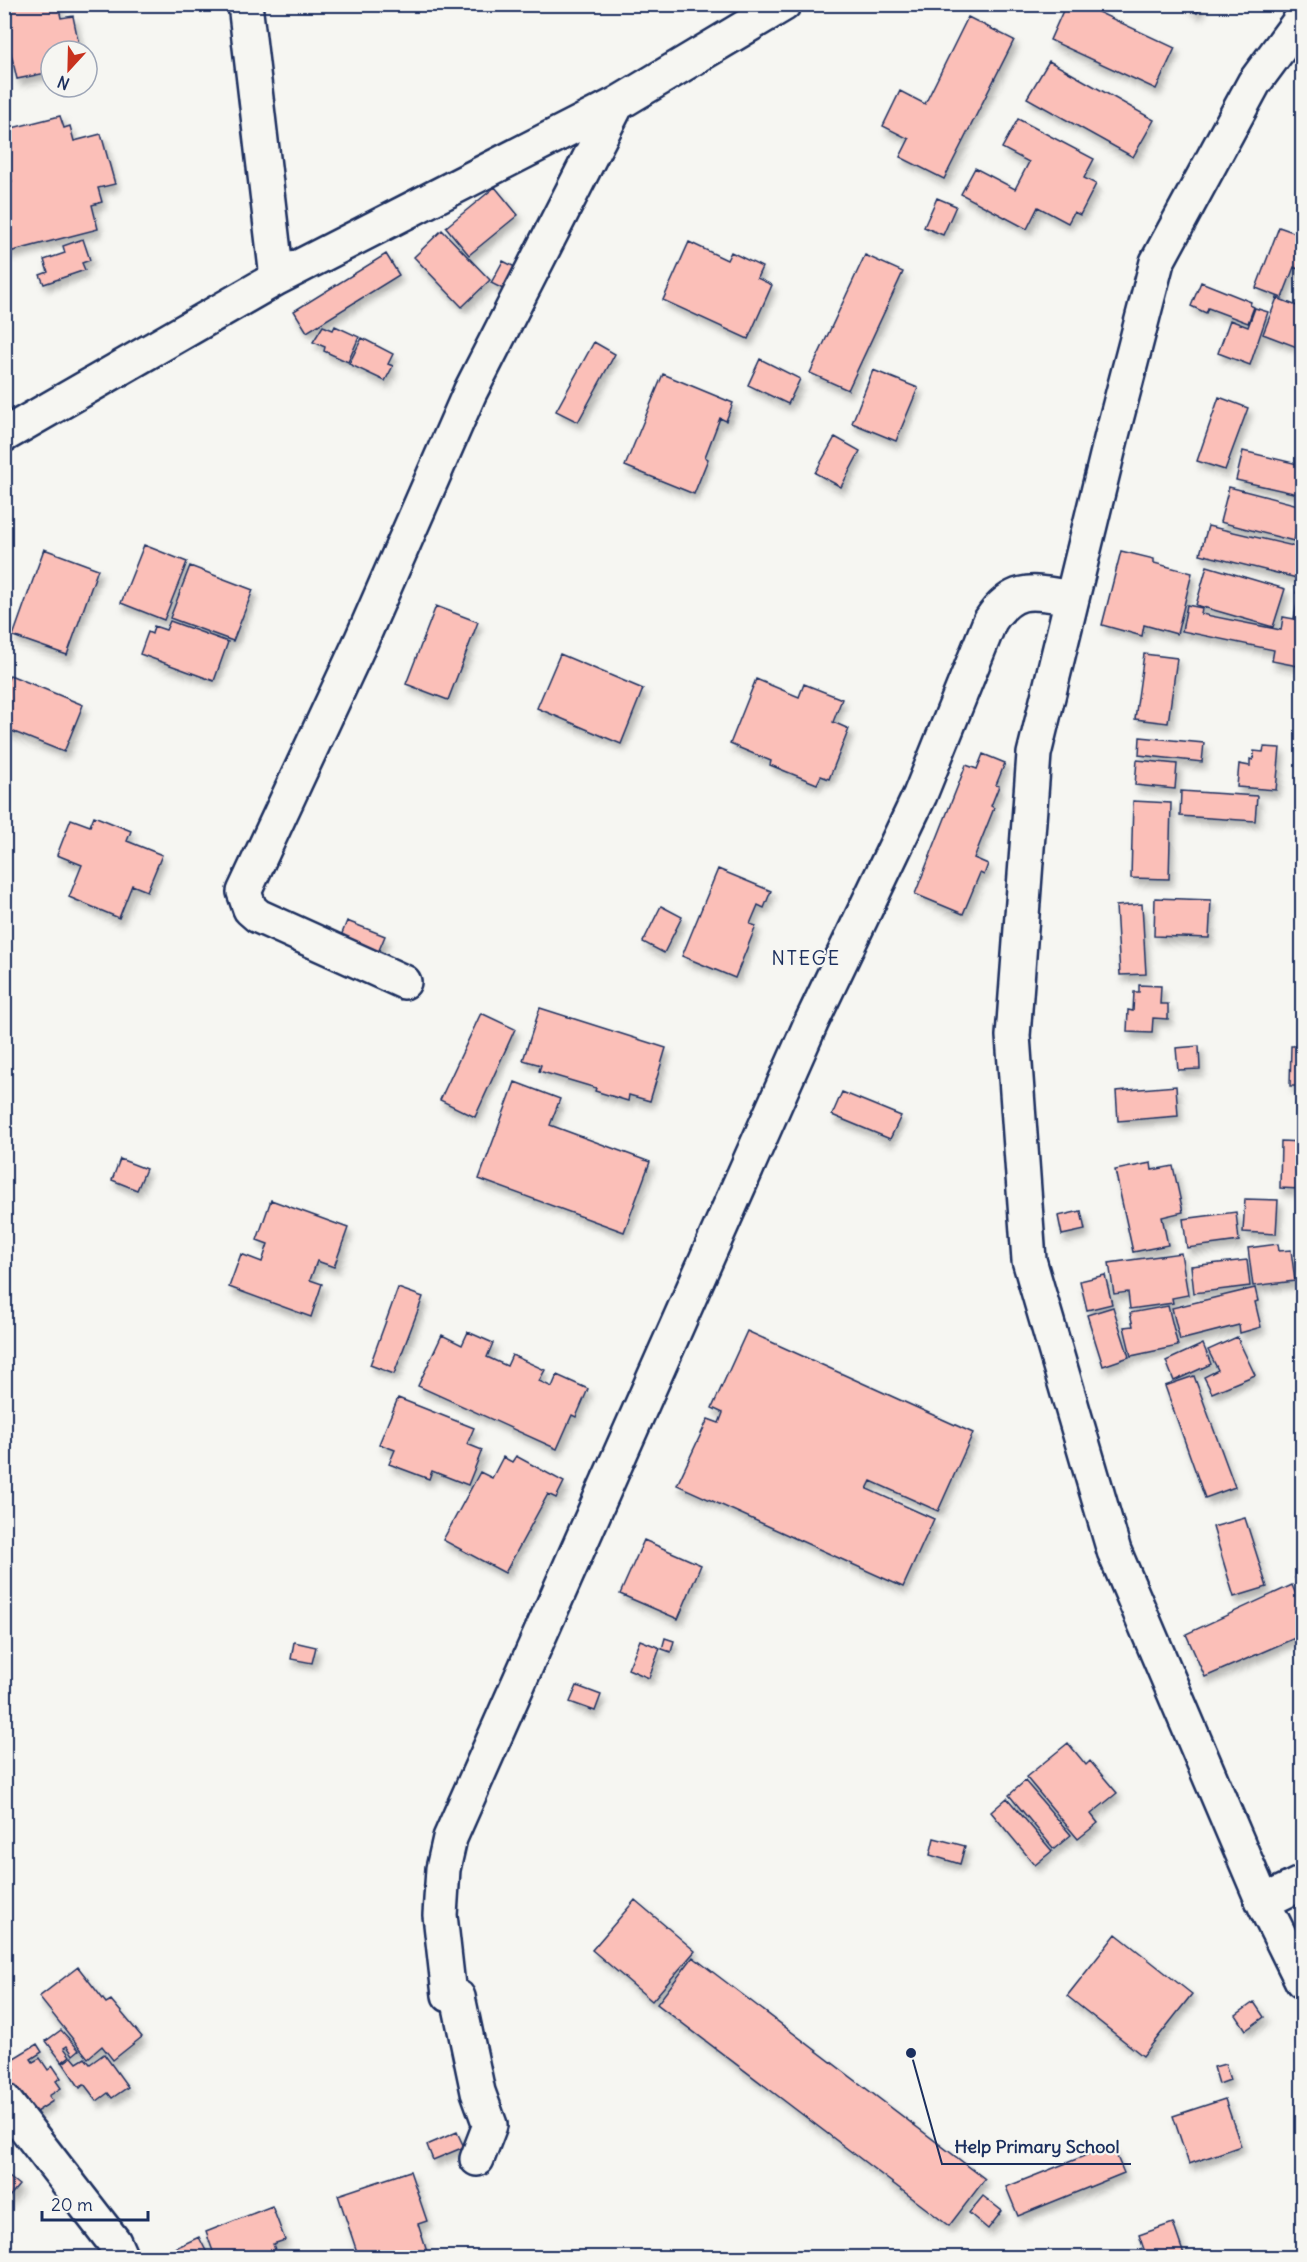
<svg xmlns="http://www.w3.org/2000/svg" width="1307" height="2262" font-family="Delius,sans-serif">
	<defs>
		<filter id="shadow"><feDropShadow dx="3.5" dy="6" stdDeviation="3" flood-color="#0004"/></filter>
	</defs>
	<rect width="100%" height="100%" fill="#f6f6f2"/>
	<filter id="ink" filterUnits="userSpaceOnUse"><feTurbulence type="fractalNoise" baseFrequency=".0167" numOctaves="2"/><feDisplacementMap in="SourceGraphic" scale="12" xChannelSelector="R" yChannelSelector="G"/><feConvolveMatrix kernelMatrix="1 2 1 2 8 2 1 2 1" color-interpolation-filters="sRGB"/></filter>
	<g filter="url(#ink)">
		<path fill="#fbbfb8" stroke="#1b2f5e" stroke-width="1.5" filter="url(#shadow)" d="M4 4H58L61 18 73 16 80 50 51 51V72L17 79 4 24Z
			M1066 4H1081L1175 48 1156 89 1050 40Z
			M1187 4H1203L1197 13Z
			M968 17 1014 40 944 179 900 157 909 139 883 126 900 91 925 104Z
			M1049 61 1154 120 1133 157 1027 98Z
			M60 116 64 128 70 126 74 141 101 134 115 184 98 188 102 202 92 205 98 229 9 252 4 236V184L12 182 9 170 4 171V130Z
			M1018 119 1094 159 1084 178 1096 184 1080 215 1074 212 1068 223 1038 207 1027 229 961 194 975 168 1015 189 1029 162 1002 148Z
			M495 187 518 215 469 255 446 227Z
			M937 198 956 206 943 235 924 227Z
			M1279 227 1296 233 1298 229 1302 231V271L1294 267 1282 298 1256 288Z
			M442 230 490 280 462 307 414 257Z
			M83 239 90 260 82 263 85 270 44 284 40 275 48 272 44 260 65 253 63 246Z
			M689 242 727 260 731 252 762 267 757 278 772 285 748 339 663 300Z
			M386 254 399 275 307 332 294 311Z
			M865 255 903 272 848 390 810 373Z
			M503 261 521 270 509 292 491 283Z
			M1201 282 1251 302 1250 305 1254 307 1248 323 1208 308 1206 313 1191 306Z
			M1277 298 1302 308V349L1263 334Z
			M1255 308 1268 312 1250 365 1218 353 1230 320 1248 327Z
			M323 326 333 330 335 326 359 337 348 362 324 351 325 347 313 342Z
			M362 338 393 354 388 364 393 366 385 381 349 364Z
			M594 342 615 354 578 422 556 411Z
			M760 359 800 379 788 404 748 385Z
			M873 370 918 388 896 441 852 423Z
			M663 374 733 403 726 421 720 418 705 457 708 459 694 494 625 466Z
			M1219 397 1248 408 1225 470 1197 461Z
			M835 437 860 451 841 487 815 473Z
			M1243 451 1302 465V495L1236 480Z
			M1229 487 1302 506 1294 541 1220 522Z
			M1208 526 1302 548 1301 579 1200 554Z
			M144 545 187 562 164 620 121 603Z
			M44 549 98 569 67 655 13 636Z
			M1121 551 1154 559V563L1192 573 1177 634 1144 625 1142 636 1102 625Z
			M190 566 253 590 233 641 170 618Z
			M1207 566 1285 589 1273 627 1196 605Z
			M1299 581 1302 582V644L1298 666 1272 661 1274 650 1182 631 1187 605 1202 608 1201 614 1281 630 1283 617 1294 619 1299 594 1296 593Z
			M436 606 478 622 448 700 406 684Z
			M170 621 228 642 214 681 140 654 148 632 152 634 154 626 166 630Z
			M560 654 643 689 621 744 537 708Z
			M1144 654 1177 658 1168 723 1135 719Z
			M10 675 83 705 64 752 4 728V688Z
			M756 679 799 697 804 684 842 699 833 722 849 729 829 779 821 776 817 784 770 765 771 761 730 744Z
			M1140 737 1204 743 1202 762 1139 755Z
			M1264 747 1280 748 1276 790 1237 787 1239 764 1250 766V759L1253 760 1254 751 1263 752Z
			M983 754 1005 763 996 785 999 786 991 806 994 808 974 858 988 864 984 875 980 873 963 914 915 894 966 765 977 769Z
			M1137 760 1177 764 1175 789 1135 785Z
			M1181 791 1257 796 1255 821 1180 816Z
			M1133 801 1171 803 1169 879 1131 878Z
			M94 816 131 831 127 841 162 855 147 891 132 885 119 918 69 897 82 865 57 855 71 819 90 826Z
			M718 869 771 891 764 908 758 905 750 924 756 926 735 978 682 956Z
			M1155 898 1211 900 1209 938 1154 936Z
			M1142 904 1146 974 1120 975 1116 906Z
			M661 906 682 917 664 953 643 942Z
			M347 921 385 936 374 962 337 946Z
			M1139 985 1161 986 1160 1004H1168V1019L1153 1018 1152 1033 1127 1032 1128 1010 1133 1011 1134 992H1139Z
			M540 1008 666 1048 650 1101 629 1095 628 1101 595 1091 596 1088 539 1071 541 1065 523 1060Z
			M481 1013 515 1029 475 1117 440 1100Z
			M1199 1046 1200 1069 1178 1070 1176 1048Z
			M1291 1046H1302V1086H1290Z
			M515 1082 560 1099 550 1125 650 1162 624 1232 479 1179Z
			M1176 1086 1178 1116 1118 1121 1116 1091Z
			M842 1092 901 1116 890 1139 832 1115Z
			M1281 1141 1302 1142V1208H1300V1189L1280 1188Z
			M120 1159 146 1169 137 1190 112 1180Z
			M1151 1163 1152 1170 1173 1166 1183 1212 1162 1217 1168 1245 1133 1252 1115 1170Z
			M1245 1199 1278 1200 1276 1234 1243 1232Z
			M271 1200 348 1228 334 1267 317 1261 310 1280 322 1284 311 1317 229 1287 241 1254 262 1262 268 1244 257 1240Z
			M1081 1211 1085 1230 1062 1235 1058 1216Z
			M1236 1212 1239 1241 1187 1248 1183 1219Z
			M1278 1244 1279 1251 1291 1250 1295 1281 1253 1286 1248 1248Z
			M1181 1253 1188 1295 1172 1298 1173 1303 1130 1309 1128 1292 1114 1294 1109 1263Z
			M1302 1259V1292L1296 1261Z
			M1247 1260 1250 1286 1194 1293 1191 1266Z
			M1105 1275 1112 1304 1087 1310 1080 1281Z
			M398 1288 423 1297 394 1374 370 1365Z
			M1255 1288 1258 1301 1255 1302 1261 1327 1240 1333 1239 1325 1180 1340 1172 1308Z
			M1168 1306 1178 1346 1131 1356 1124 1327 1133 1326 1130 1313Z
			M1113 1307 1129 1357 1103 1366 1087 1315Z
			M747 1331 973 1433 938 1511 871 1481 867 1489 934 1519 903 1587 677 1485 708 1419 719 1423 723 1413 712 1408Z
			M468 1332 493 1343 487 1357 507 1366 512 1355 545 1370 539 1381 552 1387 557 1375 588 1389 576 1417 572 1415 557 1449 418 1386 442 1335 462 1345Z
			M1237 1337 1255 1375 1212 1393 1204 1377 1218 1370 1208 1350Z
			M1203 1344 1211 1364 1174 1381 1166 1361Z
			M1194 1376 1235 1487 1205 1498 1165 1386Z
			M398 1398 474 1428 467 1444 482 1450 468 1485 432 1471 429 1479 389 1464 395 1450 379 1444Z
			M516 1456 564 1482 556 1498 548 1494 505 1573 443 1540 480 1472 492 1478 503 1457 512 1462Z
			M1245 1518 1267 1587 1234 1597 1213 1527Z
			M644 1540 701 1565 678 1619 620 1594Z
			M1302 1575V1594L1295 1578Z
			M1292 1585 1302 1609V1635L1205 1677 1186 1634Z
			M665 1638 674 1641 671 1652 662 1649Z
			M640 1640 660 1648 649 1678 628 1669Z
			M294 1642 316 1647 312 1663 291 1659Z
			M577 1686 601 1695 595 1711 570 1702Z
			M1068 1743 1086 1765 1090 1761 1117 1793 1091 1814 1098 1823 1078 1839 1026 1777Z
			M1025 1781 1071 1835 1054 1849 1009 1795Z
			M1007 1798 1052 1851 1035 1865 991 1812Z
			M934 1838 965 1846 960 1864 930 1855Z
			M635 1900 695 1951 652 2001 592 1950Z
			M1116 1934 1192 1994 1143 2056 1067 1996Z
			M693 1957 985 2179 949 2226 657 2004Z
			M78 1967 106 2003 111 2000 142 2037 113 2060 102 2046 88 2058 39 1997Z
			M1254 2002 1264 2017 1246 2030 1236 2015Z
			M61 2030 79 2050 73 2055 67 2046 64 2048 70 2056 62 2062 46 2041Z
			M37 2044 42 2052 31 2059 33 2062 40 2058 48 2070 53 2066 61 2078 56 2081 61 2088 49 2096 53 2101 33 2114 6 2075 15 2069 9 2061Z
			M104 2054 128 2087 112 2098 108 2093 97 2101 84 2084 80 2088 63 2063 72 2057 77 2063 85 2058 90 2064Z
			M1225 2064 1230 2080 1219 2084 1214 2067Z
			M1225 2099 1241 2146 1189 2164 1173 2116Z
			M457 2132 464 2147 433 2160 427 2145Z
			M1112 2145 1124 2173 1018 2216 1006 2187Z
			M410 2171 427 2221 418 2224 429 2258H359L338 2195Z
			M4 2173 19 2185 4 2203Z
			M983 2196 1002 2211 988 2229 969 2213Z
			M272 2206 285 2240 273 2244 278 2258H228L226 2253 215 2257 206 2232Z
			M1173 2223 1185 2258H1147L1139 2235Z
			M199 2237 207 2253 201 2258H154Z"/>
		<g fill="none" stroke-linecap="round" stroke-linejoin="round">
			<defs>
				<path id="minor" d="M245 4 277 278
					M1302 18 1254 83 1157 262 1112 435 1034 754 1013 1036 1029 1260 1114 1551 1263 1902 1302 1981
					M4 435 277 278 617 104 784 4
					M404 982 258 916 250 909 244 892 361 641 470 392 617 104
					M1263 1902 1302 1883
					M4 2100 114 2242 121 2258
					M477 2159 490 2125 478 2092 458 1997 449 1995 440 1915 443 1869 450 1838 811 1023 920 795 990 621C1014 584 1034 592 1072 598"/>
			</defs>
			<use href="#minor" stroke="#1b2f5e" stroke-width="38"/>
			<use href="#minor" stroke="#f6f6f2" stroke-width="33"/>
		</g>
	</g>
	<g text-anchor="middle" dominant-baseline="central" stroke-width="4.5" stroke-linejoin="round" paint-order="stroke">
		<g font-size="20" letter-spacing="1.5" fill="#1b2f5e" stroke="#f6f6f2">
			<text x="806" y="957">NTEGE</text>
		</g>
	</g>
	<path fill="none" stroke="#1b2f5e" stroke-width="2" d="M911 2053L942 2164H1131"/>
	<circle fill="#1b2f5e" stroke="#f6f6f2" stroke-width="2" cx="911" cy="2053" r="6"/>
	<g font-size="18" text-anchor="middle" font-weight="bold" fill="#1b2f5e" stroke="#f6f6f2" stroke-width="4.5" stroke-linejoin="round" paint-order="stroke">
		<text x="1037" y="2153">Help Primary School</text>
	</g>
	<rect width="1307" height="2262" fill="none" stroke="#f6f6f2" stroke-width="24"/>
	<rect x="12" y="12" width="1283" height="2238" fill="none" stroke="#1b2f5e" stroke-width="2" filter="url(#ink)"/>
	<g transform="translate(69 69) rotate(202)"><circle r="28" fill="#f6f6f2" stroke="#9ea6b7" stroke-width="1.5"/>
	<path d="M0-4.5L10 22L0 15L-10 22Z" fill="#c8321e"/>
	<text y="-9" font-size="16" font-weight="bold" text-anchor="middle" fill="#1b2f5e">N</text>
	</g>
	<path d="M42 2211v9h106v-9" fill="none" stroke="#1b2f5e" stroke-width="3"/>
	<text x="51" y="2211" font-size="18" fill="#1b2f5e" stroke="#f6f6f2" stroke-width="4.5" paint-order="stroke">20 m</text>
</svg>
